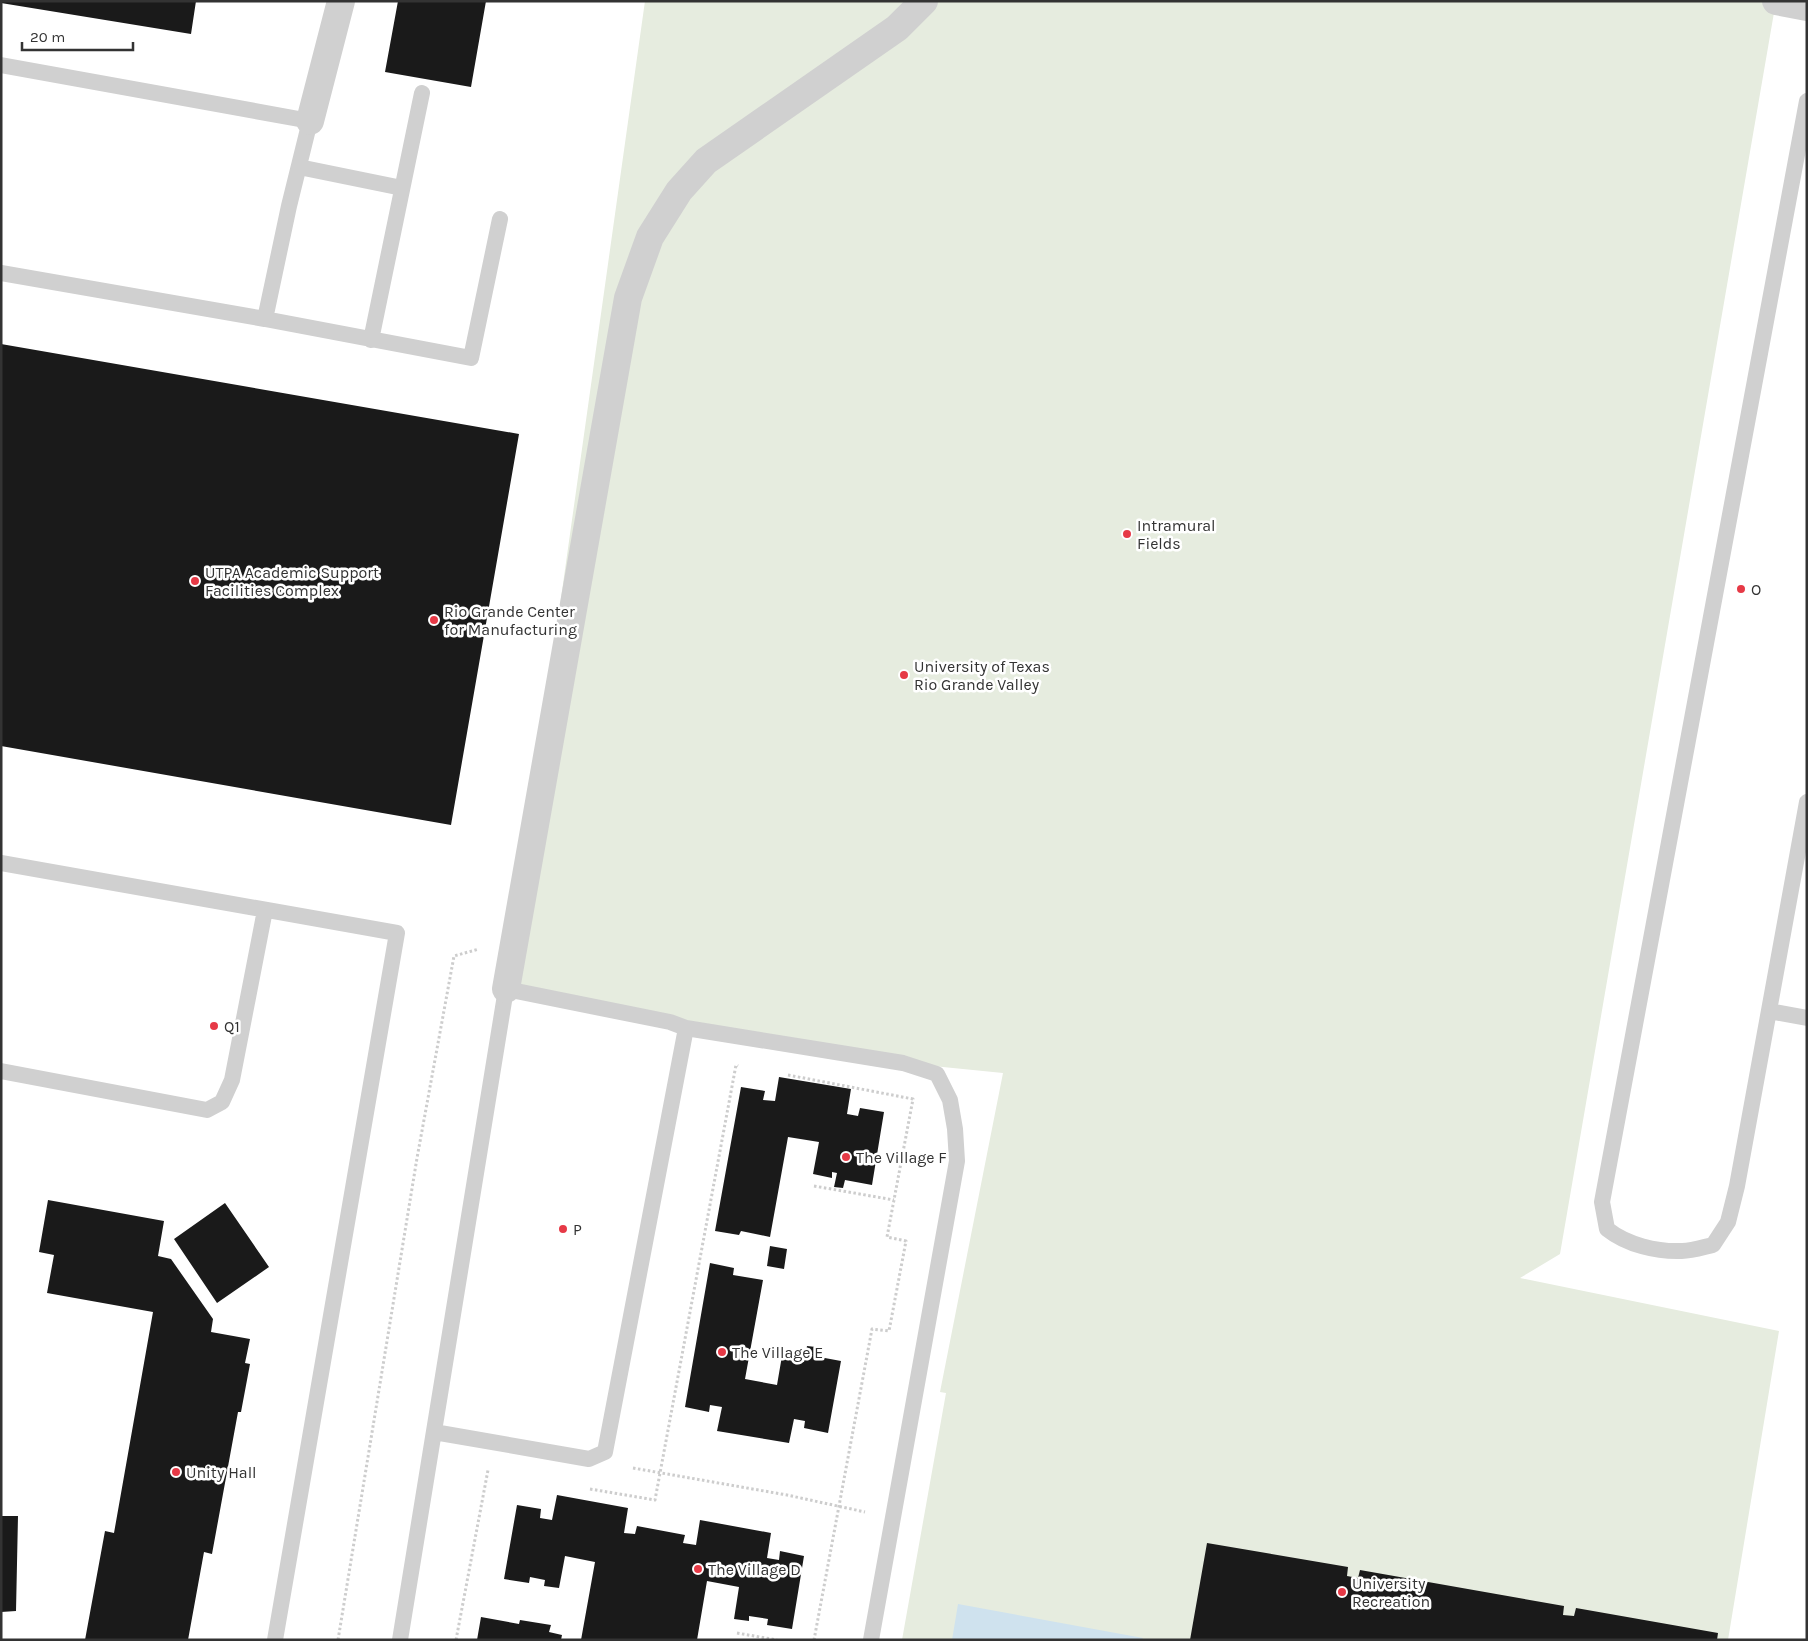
<svg xmlns="http://www.w3.org/2000/svg" width="1808" height="1641" font-family="Karla,sans-serif">
	<rect width="100%" height="100%" fill="#fff"/>
	<path fill="#e6ecdf" d="M645 1H1776L1560 1254 1520 1278 1779 1331 1728 1640H902L946 1393 940 1392 1003 1073 903 1063 506 989Z"/>
	<path fill="#cfe2ee" d="M958 1604 1143 1638 1142 1640H952Z"/>
	<path fill="#1a1a1a" d="M1 1H196L191 34 1 3Z
		M398 1H486L471 87 385 72Z
		M1 344 519 434 451 825 1 746Z
		M779 1077 851 1089 847 1114 858 1116 860 1108 884 1112 872 1185 845 1180 843 1188 834 1187 837 1173 832 1172V1178L813 1174 819 1142 788 1137 770 1237 741 1231 739 1235 715 1231 741 1087 765 1091 763 1100 775 1101Z
		M48 1200 164 1221 158 1256 171 1259 213 1319 211 1332 250 1339 245 1363 250 1364 241 1412H238L212 1554 204 1552 188 1640H85L105 1531 114 1533 153 1312 47 1293 54 1255 39 1252Z
		M225 1203 269 1267 217 1303 174 1239Z
		M770 1246 787 1249 784 1269 767 1266Z
		M710 1263 734 1268 733 1275 763 1280 745 1379 777 1385 783 1350 801 1353 800 1361 804 1362 807 1346 816 1347 814 1356 841 1361 828 1433 804 1428 805 1421 794 1419 789 1443 717 1431 722 1407 710 1405 709 1412 685 1407Z
		M557 1495 628 1508 624 1533 635 1534 637 1526 685 1535 683 1543 696 1545 700 1520 771 1533 767 1558 779 1560 780 1551 804 1556 792 1629 767 1625 768 1619 749 1616V1621L734 1619 739 1587 707 1581 697 1640H581L595 1562 565 1556 559 1588 544 1586 545 1580 530 1577 529 1583 504 1579 517 1505 541 1509 540 1518 552 1520Z
		M1 1516H18L16 1611 1 1612Z
		M1207 1543 1348 1567 1347 1576 1358 1578 1360 1570 1564 1606 1563 1615 1574 1616 1576 1608 1718 1633 1717 1640H1190Z
		M481 1617 519 1624 520 1620 551 1625 549 1632 562 1635 561 1640H477Z"/>
	<g fill="none" stroke-linecap="round" stroke-linejoin="round">
		<path stroke="#cdcdcd" stroke-width="3" stroke-dasharray="2.5 2.5" stroke-linecap="butt" d="M788 1075 913 1099 887 1237 906 1241 889 1331 872 1329 814 1640
			M814 1186 894 1200
			M633 1468 787 1495 865 1512
			M590 1489 655 1500 736 1065 738 1066
			M737 1633 777 1640
			M338 1640 417 1158 454 956 479 949
			M456 1640 488 1470"/>
		<path stroke="#d0d0d0" stroke-width="16" d="M1 65 310 121 289 206 265 319 1 273
			M1807 101 1602 1202 1607 1229C1627 1245 1657 1252 1682 1251 1692 1251 1704 1247 1713 1245L1728 1222 1737 1186 1807 802
			M299 167 402 188
			M265 319 471 358 500 219
			M371 340 422 93
			M1 863 397 933 275 1640
			M1769 1011 1807 1018
			M686 1028 903 1063 937 1074 950 1100 955 1129 957 1161 871 1640
			M1 1071 207 1110 222 1102 232 1080 265 910
			M400 1640 506 989 670 1022 686 1028 605 1452 589 1459 434 1432"/>
		<path stroke="#d0d0d0" stroke-width="28" d="M1776 1 1807 7
			M310 121 341 1
			M506 989 628 298 650 237 679 191 706 161 897 28 924 1"/>
	</g>
	<g fill="#e63946" stroke="#fff" stroke-width="2">
		<circle cx="1127" cy="534" r="5"/>
		<circle cx="195" cy="581" r="5"/>
		<circle cx="1741" cy="589" r="5"/>
		<circle cx="434" cy="620" r="5"/>
		<circle cx="904" cy="675" r="5"/>
		<circle cx="214" cy="1026" r="5"/>
		<circle cx="846" cy="1157" r="5"/>
		<circle cx="563" cy="1229" r="5"/>
		<circle cx="722" cy="1352" r="5"/>
		<circle cx="176" cy="1472" r="5"/>
		<circle cx="698" cy="1569" r="5"/>
		<circle cx="1342" cy="1592" r="5"/>
	</g>
	<g text-anchor="middle" dominant-baseline="central" stroke-width="5" stroke-linejoin="round" paint-order="stroke">
		<g font-size="16" fill="#333" stroke="#fff" text-anchor="start">
			<text x="1137" y="525">Intramural<tspan x="1137" dy="18">Fields</tspan></text>
			<text x="205" y="572">UTPA Academic Support<tspan x="205" dy="18">Facilities Complex</tspan></text>
			<text x="1751" y="589">O</text>
			<text x="444" y="611">Rio Grande Center<tspan x="444" dy="18">for Manufacturing</tspan></text>
			<text x="914" y="666">University of Texas<tspan x="914" dy="18">Rio Grande Valley</tspan></text>
			<text x="224" y="1026">Q1</text>
			<text x="856" y="1157">The Village F</text>
			<text x="573" y="1229">P</text>
			<text x="732" y="1352">The Village E</text>
			<text x="186" y="1472">Unity Hall</text>
			<text x="708" y="1569">The Village D</text>
			<text x="1352" y="1583">University<tspan x="1352" dy="18">Recreation</tspan></text>
		</g>
	</g>
	<rect width="1808" height="1641" fill="none" stroke="#333333" stroke-width="5"/>
	<path d="M22 42v8h111v-8" fill="none" stroke="#333333" stroke-width="2.5"/>
	<text x="30" y="42" font-size="15" fill="#333333" stroke="#ffffff" stroke-width="4" paint-order="stroke">20 m</text>
</svg>
